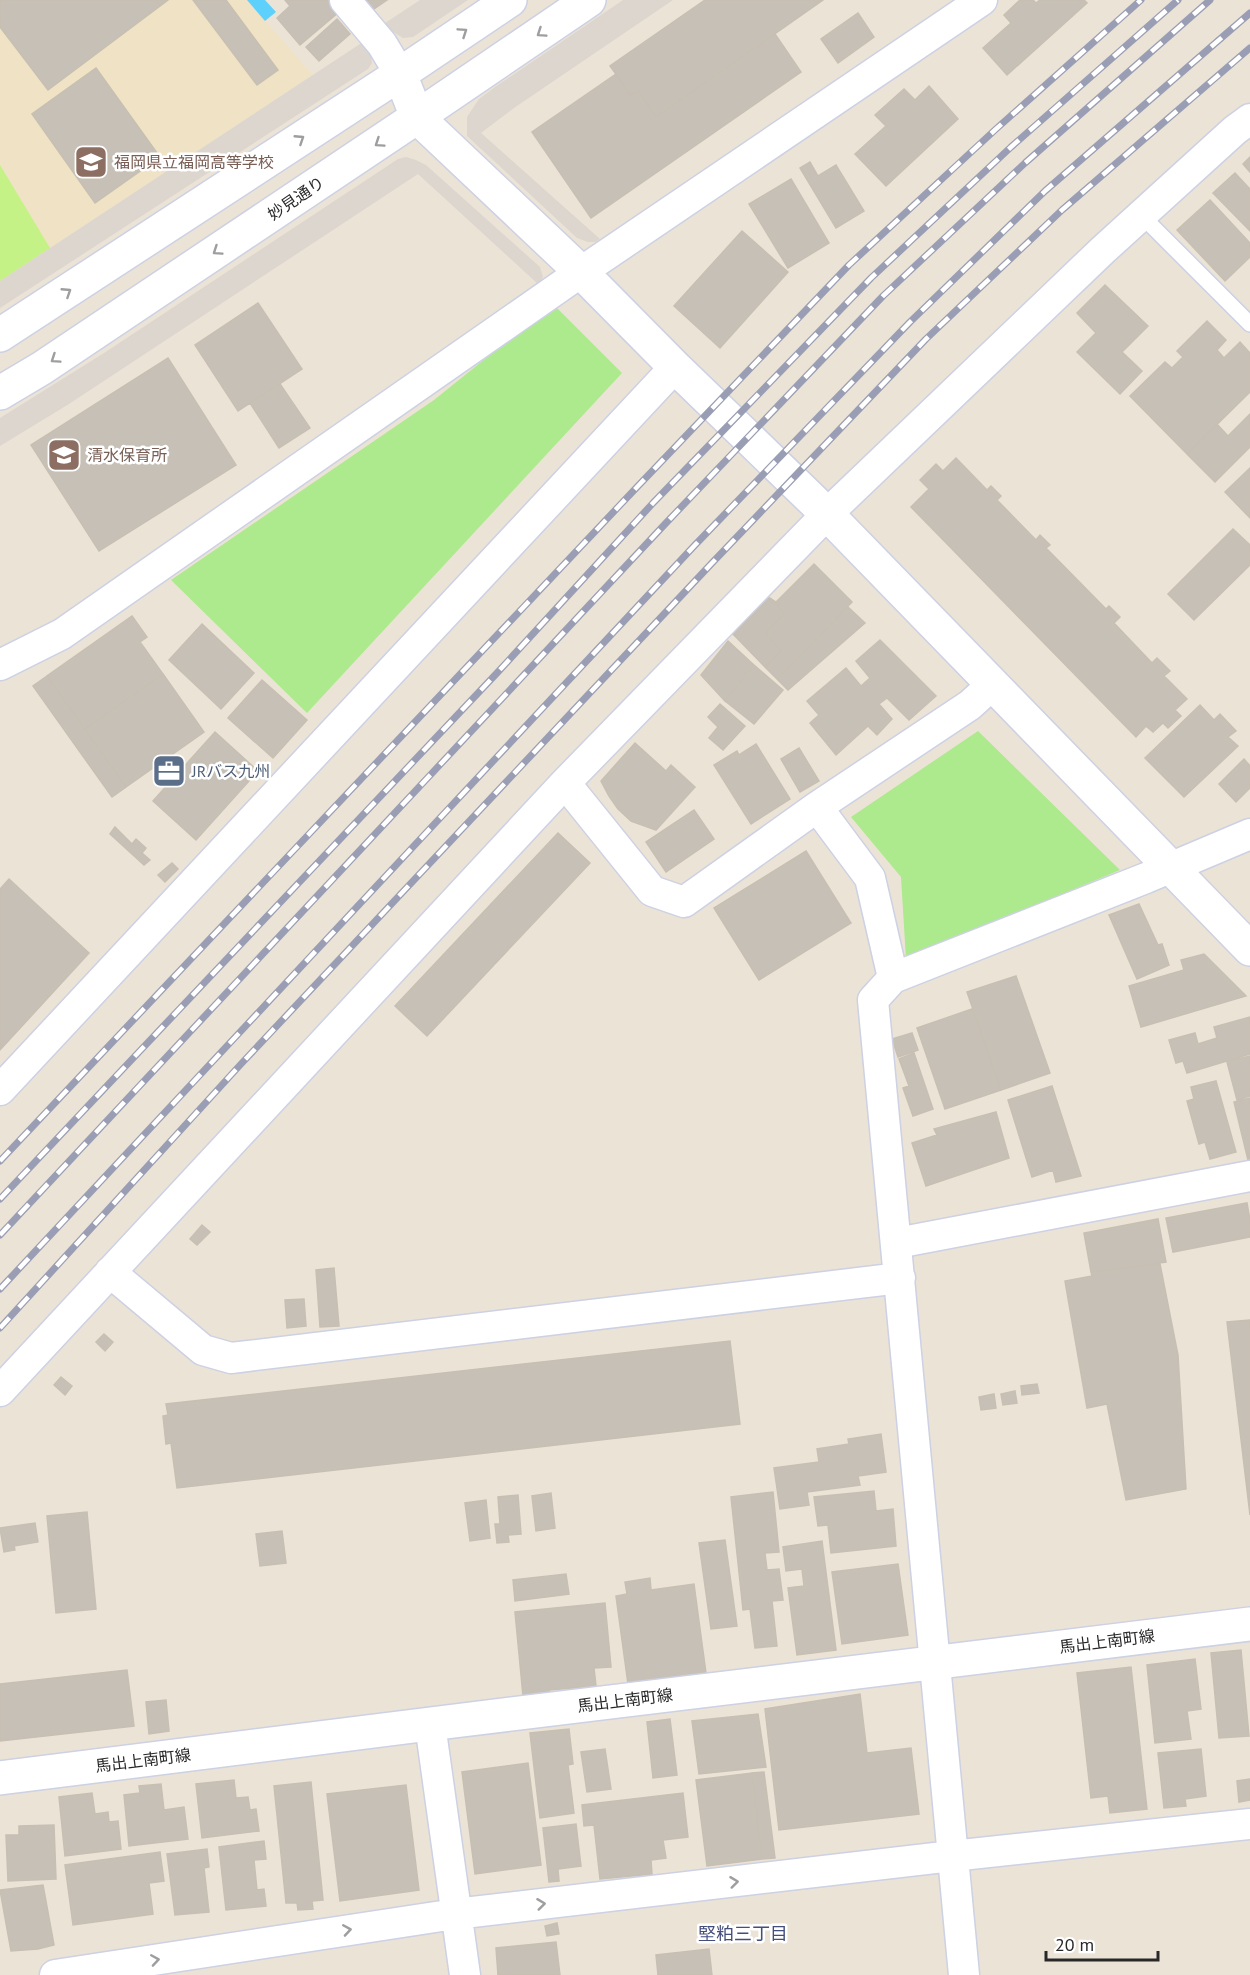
<svg xmlns="http://www.w3.org/2000/svg" width="1250" height="1975" font-family="'PT Sans','Noto Sans JP',sans-serif">
	<rect width="100%" height="100%" fill="#ece3d7"/>
	<path fill="#f0e2c4" d="M0 0H247L313 75 0 281Z"/>
	<path fill="#ade98d" d="M553 304 622 373 307 713 171 580 434 400Z
		M978 731 1120 870 906 959 901 877 851 817Z"/>
	<path fill="#c5f287" d="M0 165 50 248 0 281Z"/>
	<path fill="#dcd6ce" d="M420 0H468L413 37 403 38 382 25Z
		M623 0H673L514 108 481 133 600 239 595 242H588L577 238 467 136V117L479 99 495 87Z
		M366 40 369 45 372 63 368 69 0 308V281Z
		M406 157 416 160 426 165 540 267 543 277 538 284 418 174 69 404 0 446V418L104 353 398 159Z"/>
	<path fill="#5dd1fb" d="M247 0H265L276 12 265 21Z"/>
	<path fill="#c7c0b7" stroke="#c7bfb1" stroke-width="1.5" d="M0 0H168L48 90 0 27Z
		M193 0H226L278 70 257 85Z
		M285 0H328L339 12 300 45 277 18 290 6Z
		M364 0H387L371 11Z
		M705 0H823L656 117 638 91 631 95 610 66Z
		M1020 0H1033L1036 3 1040 0H1084L1087 3 1007 75 983 48 1011 23 1004 15Z
		M858 13 874 37 838 63 821 39Z
		M337 19 350 34 319 61 306 47Z
		M775 34 801 72 591 218 532 132 616 74 630 95 638 91 656 117Z
		M96 68 160 157 95 203 32 114Z
		M929 86 958 119 886 186 855 154 886 126 875 115 904 89 915 100Z
		M1250 157V172L1243 164Z
		M810 162 818 176 836 165 864 211 836 228 800 168Z
		M1235 173 1250 189V231L1213 193Z
		M791 179 829 243 788 268 749 204Z
		M1210 200 1250 243V257L1225 281 1177 230Z
		M742 231 788 272 720 348 674 306Z
		M1105 285 1148 326 1122 352 1142 371 1120 394 1077 352 1096 333 1077 313Z
		M258 303 302 369 238 411 195 345Z
		M1207 321 1226 340 1217 350 1224 358 1240 342 1250 353V392L1187 454 1130 396 1165 362 1172 368 1183 357 1177 351Z
		M168 358 236 465 99 551 31 445Z
		M280 384 310 428 279 448 250 403Z
		M1250 414V447L1215 482 1187 454 1217 424 1228 436Z
		M956 458 987 490 991 486 1001 496 997 500 1036 540 1040 535 1050 545 1046 548 1106 609 1109 606 1120 617 1114 623 1152 663 1157 658 1170 671 1164 676 1187 699 1175 710 1181 716 1168 728 1163 723 1153 732 1146 726 1136 737 911 507 929 489 920 480 936 464 943 471Z
		M1250 468V518L1225 492Z
		M1233 529 1250 545V565L1194 620 1168 594Z
		M814 564 852 602 777 679 765 667 781 651 766 633 784 614 776 602Z
		M768 597 776 602 784 614 766 633 781 651 765 667 733 634Z
		M848 607 865 623 788 690 777 679Z
		M132 616 147 637 140 642 163 674 85 729 47 676Z
		M202 624 254 673 221 709 169 660Z
		M880 640 936 696 909 720 887 698 879 704 892 719 877 735 868 726 836 755 810 723 819 715 807 701 846 668 861 686 870 678 856 661Z
		M728 641 754 665 725 701 701 675Z
		M754 665 783 690 754 724 725 701Z
		M163 674 204 732 126 787 85 729Z
		M47 676 126 787 112 797 33 686Z
		M262 680 307 720 273 758 228 718Z
		M720 704 745 726 723 750 709 738 718 727 708 717Z
		M1200 705 1214 720 1220 714 1236 731 1228 737 1238 746 1184 797 1145 758Z
		M215 732 258 771 196 840 153 801Z
		M635 743 666 771 671 765 695 787 656 830 631 821 618 809 609 796 601 781Z
		M756 744 790 799 751 824 714 765 737 751 739 755Z
		M799 748 819 781 800 792 781 759Z
		M1244 759 1250 766V788L1236 802 1219 784Z
		M694 810 714 839 666 872 646 842Z
		M115 827 132 844 136 839 146 848 142 853 150 860 144 865 110 834Z
		M558 833 590 863 427 1036 395 1006Z
		M806 851 851 923 759 980 714 908Z
		M172 863 178 869 165 882 158 875Z
		M9 879 89 953 0 1050V889Z
		M1139 904 1158 945 1162 944 1169 965 1137 979 1109 915Z
		M1204 954 1246 996 1141 1027 1129 986 1184 970 1181 960Z
		M1016 976 1050 1073 1001 1090 967 992Z
		M972 1009 1001 1090 945 1109 917 1028Z
		M1250 1017V1054L1187 1073 1183 1061 1176 1063 1169 1040 1195 1033 1198 1044 1217 1038 1214 1027Z
		M912 1033 918 1050 898 1057 892 1039Z
		M914 1053 933 1109 913 1116 903 1088 909 1086 899 1059Z
		M1250 1056V1096L1237 1100 1227 1062Z
		M1216 1081 1236 1152 1210 1159 1205 1142 1199 1144 1187 1101 1194 1099 1191 1087Z
		M1052 1086 1081 1176 1056 1182 1053 1170 1032 1177 1008 1100Z
		M1250 1098V1159L1248 1160 1234 1102Z
		M996 1112 1009 1158 926 1186 912 1143 937 1135 934 1129Z
		M1247 1203 1250 1220V1237L1173 1252 1166 1218Z
		M1158 1219 1166 1262 1091 1272 1084 1233Z
		M202 1225 210 1232 197 1245 190 1239Z
		M1160 1264 1178 1355 1186 1489 1126 1500 1107 1404 1087 1408 1065 1281 1092 1276 1091 1272Z
		M334 1268 339 1326 320 1327 316 1270Z
		M304 1299 306 1326 287 1328 285 1300Z
		M1250 1320V1515L1227 1322Z
		M104 1334 113 1342 105 1351 96 1342Z
		M730 1341 740 1424 177 1488 171 1443 166 1444 163 1416 168 1415 166 1404Z
		M61 1377 72 1386 65 1395 54 1385Z
		M1037 1384 1039 1393 1022 1395 1021 1386Z
		M1015 1391 1017 1403 1003 1405 1001 1394Z
		M994 1394 996 1408 981 1410 979 1397Z
		M881 1434 886 1472 858 1476 860 1485 807 1492 809 1505 780 1509 774 1468 819 1462 817 1449 849 1444 848 1439Z
		M874 1491 876 1511 893 1509 896 1546 831 1553 828 1525 818 1526 814 1497Z
		M773 1492 779 1552 765 1553 767 1570 779 1569 783 1600 772 1601 777 1646 755 1648 750 1609 743 1610 731 1497Z
		M551 1493 555 1528 536 1531 532 1496Z
		M518 1495 521 1534 508 1535 509 1542 497 1543 495 1524H500L498 1497Z
		M486 1500 490 1538 470 1541 465 1503Z
		M87 1512 96 1609 56 1613 47 1516Z
		M35 1523 38 1542 14 1546 15 1550 4 1552 0 1528Z
		M282 1531 286 1563 260 1566 256 1534Z
		M725 1540 737 1626 711 1629 699 1543Z
		M822 1541 836 1650 797 1655 788 1588 804 1586 802 1569 786 1571 783 1547Z
		M898 1564 908 1635 842 1644 832 1572Z
		M566 1574 569 1594 515 1601 513 1580Z
		M650 1578 651 1590 694 1584 706 1673 628 1684 616 1596 627 1594 625 1582Z
		M605 1603 611 1667 594 1668 596 1686 549 1690 550 1693 523 1696 515 1612Z
		M1241 1650 1249 1736 1219 1738 1211 1653Z
		M1195 1659 1201 1709 1187 1711 1191 1739 1155 1743 1147 1665Z
		M1131 1667 1147 1809 1110 1813 1108 1796 1091 1798 1077 1673Z
		M127 1670 134 1726 0 1741V1684Z
		M860 1694 867 1753 911 1748 919 1814 779 1830 765 1709Z
		M166 1700 169 1731 149 1734 146 1702Z
		M758 1714 766 1767 699 1774 692 1721Z
		M670 1719 677 1775 653 1778 647 1722Z
		M569 1729 573 1764 568 1765 574 1813 540 1818 530 1733Z
		M605 1749 611 1789 587 1792 581 1752Z
		M1201 1749 1206 1796 1185 1799 1186 1806 1164 1808 1158 1753Z
		M528 1763 541 1865 475 1874 462 1772Z
		M764 1772 775 1858 762 1859 752 1773Z
		M752 1773 762 1859 707 1866 696 1780Z
		M1250 1779V1800L1239 1802 1237 1781Z
		M234 1780 236 1798 248 1797 250 1810 256 1809 259 1831 202 1838 196 1784Z
		M311 1782 323 1900 312 1901 313 1909 298 1910 297 1903H286L274 1786Z
		M161 1784 164 1810 184 1807 188 1839 129 1846 124 1795 140 1793 139 1786Z
		M406 1785 419 1890 340 1901 327 1794Z
		M92 1793 95 1814 108 1812 109 1822 118 1821 121 1849 65 1856 59 1797Z
		M683 1793 688 1837 663 1840 666 1858 651 1860 652 1874 600 1879 594 1825 584 1826 582 1805Z
		M576 1824 581 1866 558 1869 559 1881 549 1882 543 1828Z
		M54 1825 56 1879 8 1881 6 1835H19V1826Z
		M264 1841 266 1859 254 1860 257 1890 264 1889 266 1906 226 1910 219 1847Z
		M207 1849 209 1867 204 1868 209 1912 175 1915 167 1854Z
		M160 1852 164 1881 149 1883 153 1914 73 1925 65 1865Z
		M43 1885 54 1945 38 1949 11 1951 0 1890Z
		M557 1923 559 1934 547 1936 545 1926Z
		M556 1942 560 1975H498L496 1948Z
		M709 1949 712 1975H658L656 1955Z"/>
	<g fill="none" stroke-linecap="round" stroke-linejoin="round">
		<defs>
			<path id="lane" d="M1141 215 1250 324"/>
			<path id="street" d="M345 0 382 44 400 74
				M0 665 62 634 581 272 982 0
				M565 783 652 891 684 902 817 807 870 878 893 978
				M817 807 970 705 993 684
				M0 1090 675 367
				M897 1243 1250 1176
				M110 1272 203 1350 231 1358 900 1278
				M0 1391 565 783 827 514 1103 250 1235 130 1250 119
				M430 1724 465 1975
				M55 1975 455 1914 952 1856 1250 1824
				M964 1975 873 1000 893 978 1146 878 1250 834"/>
			<path id="secondary" d="M400 74 417 117 581 272 675 367 827 514 1250 949
				M0 335 400 74 510 0
				M0 393 42 368 417 117 589 0
				M0 1778 430 1724 1250 1624"/>
		</defs>
		<use href="#lane" stroke="#ccd1e3" stroke-width="18"/>
		<use href="#street" stroke="#ccd1e3" stroke-width="33"/>
		<use href="#secondary" stroke="#ccd1e3" stroke-width="36"/>
		<use href="#lane" stroke="#fff" stroke-width="15"/>
		<use href="#street" stroke="#fff" stroke-width="30"/>
		<use href="#secondary" stroke="#fff" stroke-width="33"/>
		<defs>
			<path id="rail" d="M0 1161 638 486 849 265 996 129 1141 0
				M0 1199 497 673 653 503 871 278 1011 147 1178 0
				M0 1235 666 523 883 296 1025 163 1210 0
				M0 1289 695 545 910 322 1045 191 1250 13
				M0 1328 241 1064 712 563 926 339 1062 210 1250 48"/>
		</defs>
		<use href="#rail" stroke="#9a9eb4" stroke-width="7"/>
		<use href="#rail" stroke="#fff" stroke-width="4.5" stroke-dasharray="14" stroke-linecap="butt"/>
	</g>
	<defs><path id="oneway-chevron" d="M-2-3.5L2.5 0L-2 3.5" fill="none" stroke-width="1.6" stroke-linecap="round" stroke-linejoin="round" transform="scale(1.5)"/></defs>
	<g stroke="#9e9e9e">
		<use href="#oneway-chevron" transform="translate(463 32) rotate(-34)"/>
		<use href="#oneway-chevron" transform="translate(541 33) rotate(146)"/>
		<use href="#oneway-chevron" transform="translate(300 139) rotate(-33)"/>
		<use href="#oneway-chevron" transform="translate(379 143) rotate(146)"/>
		<use href="#oneway-chevron" transform="translate(217 251) rotate(146)"/>
		<use href="#oneway-chevron" transform="translate(67 292) rotate(-33)"/>
		<use href="#oneway-chevron" transform="translate(55 359) rotate(146)"/>
		<use href="#oneway-chevron" transform="translate(734 1882) rotate(-7)"/>
		<use href="#oneway-chevron" transform="translate(541 1904) rotate(-7)"/>
		<use href="#oneway-chevron" transform="translate(347 1930) rotate(-9)"/>
		<use href="#oneway-chevron" transform="translate(155 1960) rotate(-9)"/>
	</g>
	<defs>
		<symbol id="school-square" viewBox="-11 -11 22 22"><rect x="-9" y="-9" width="18" height="18" rx="4" fill="#8d6e63" stroke="#fff"/><path d="M0-5L7-2L0 1L-7-2ZM-4 1L0 2.5L4 1V4Q0 6-4 4Z" fill="#fff"/></symbol>
		<symbol id="office-square" viewBox="-11 -11 22 22"><rect x="-9" y="-9" width="18" height="18" rx="4" fill="#5c6f8a" stroke="#fff"/><path d="M-6-3h4V-5.5h4V-3h4V5H-6ZM-1-4.5V-3h2v-1.5ZM-6 0V1H6V0Z" fill="#fff"/></symbol>
	</defs>
	<g fill-rule="evenodd">
		<use href="#school-square" x="72" y="143" width="38" height="38"/>
		<use href="#school-square" x="45" y="436" width="38" height="38"/>
		<use href="#office-square" x="150" y="752" width="38" height="38"/>
	</g>
	<g text-anchor="middle" dominant-baseline="central" stroke-width="5" stroke-linejoin="round" paint-order="stroke">
		<g font-size="16" fill="#785e54" stroke="#fff" text-anchor="start">
			<text x="114" y="162">福岡県立福岡高等学校</text>
			<text x="87" y="455">清水保育所</text>
		</g>
		<g font-size="16" fill="#282828" stroke="#fff">
			<text transform="translate(296 198) rotate(-34)">妙見通り</text>
			<text transform="translate(1107 1641) rotate(-7)">馬出上南町線</text>
			<text transform="translate(625 1700) rotate(-7)">馬出上南町線</text>
			<text transform="translate(143 1760) rotate(-7)">馬出上南町線</text>
		</g>
		<g font-size="16" fill="#4e5e75" stroke="#fff" text-anchor="start">
			<text x="192" y="771">JRバス九州</text>
		</g>
		<g font-size="18" fill="#444e7c" stroke="#fff">
			<text x="743" y="1933">堅粕三丁目</text>
		</g>
	</g>
	<path d="M1046 1951v9h112v-9" fill="none" stroke="#282828" stroke-width="3"/>
	<text x="1055" y="1951" font-size="18" fill="#282828" stroke="#ffffff" stroke-width="4.5" paint-order="stroke">20 m</text>
</svg>
